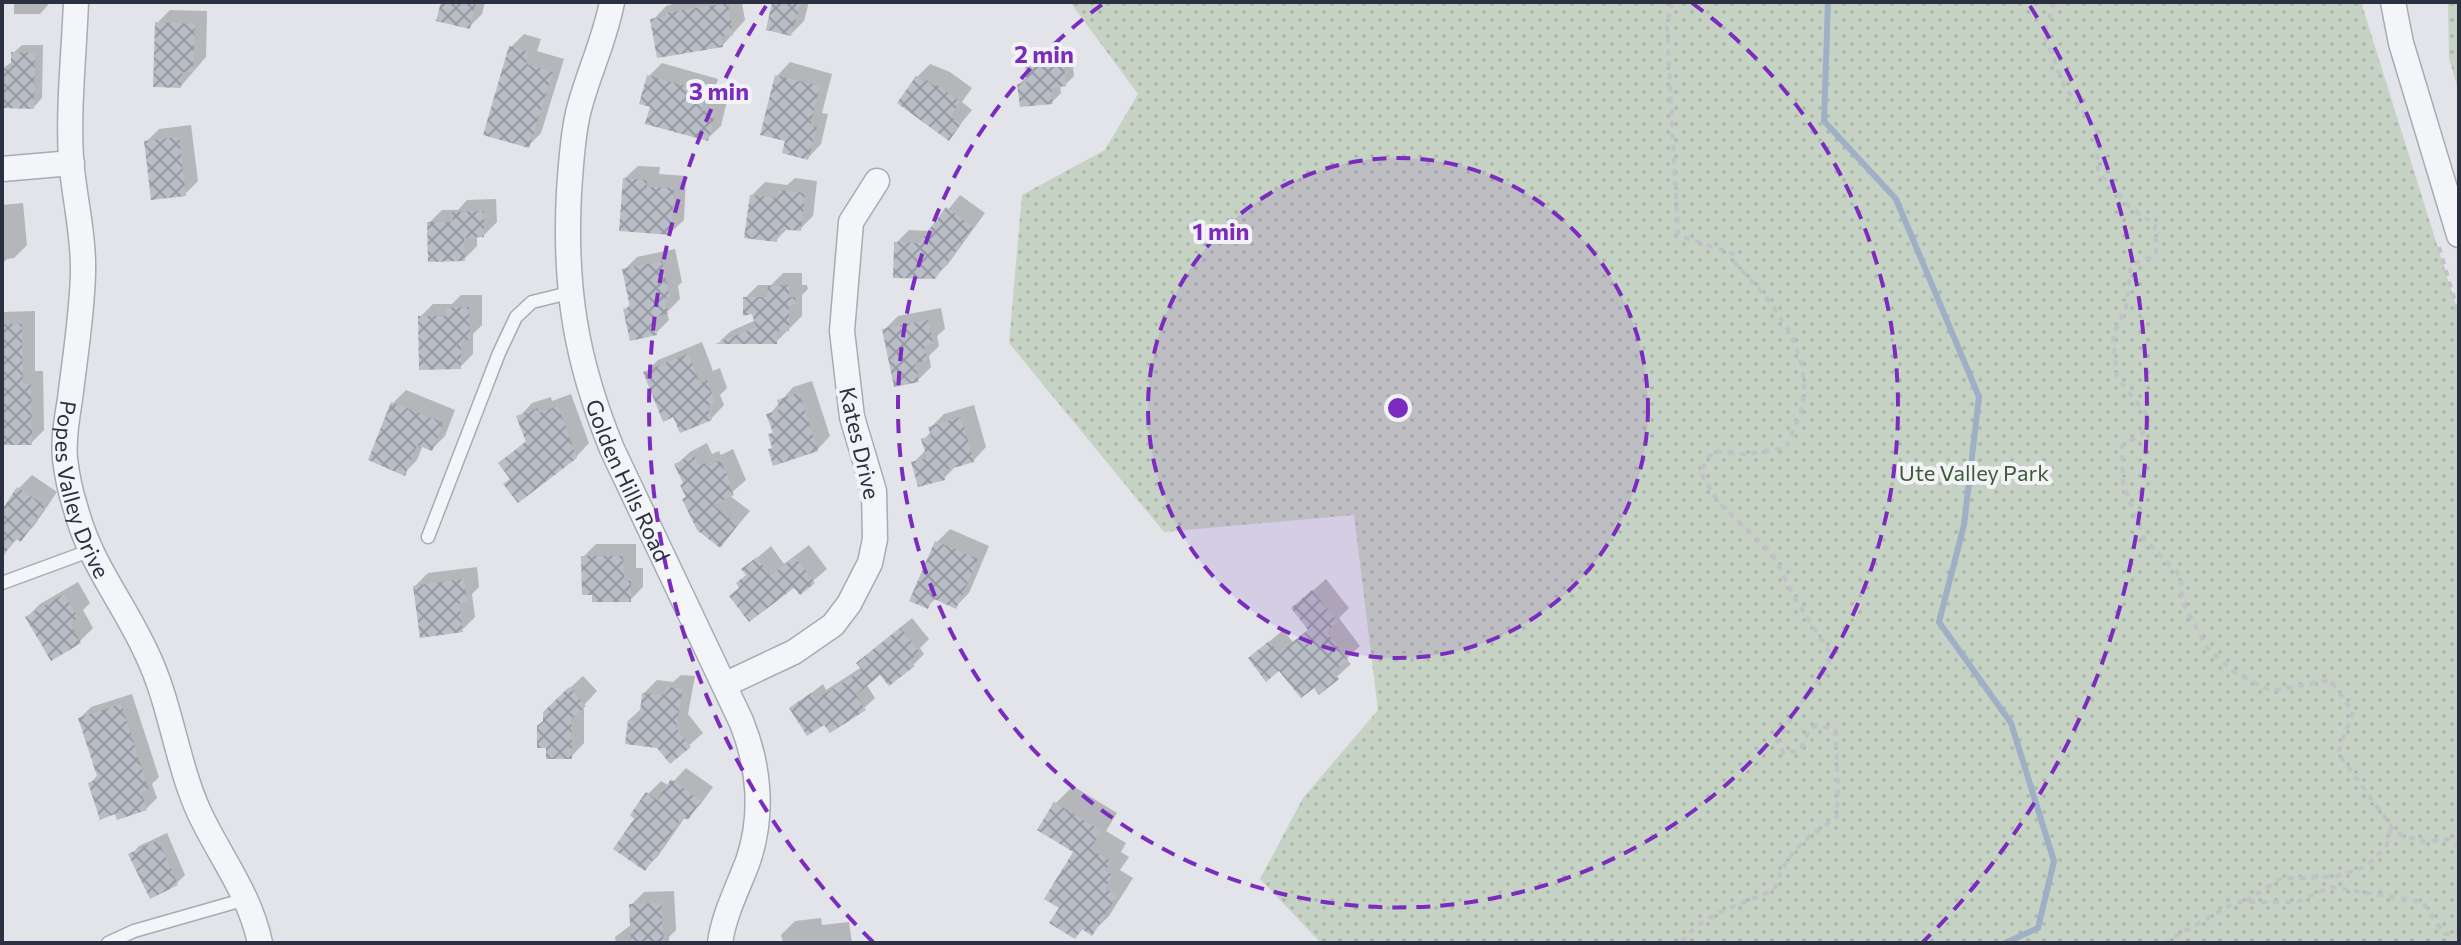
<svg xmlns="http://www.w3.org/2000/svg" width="2461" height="945" font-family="Commissioner,sans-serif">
	<defs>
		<pattern id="grass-dots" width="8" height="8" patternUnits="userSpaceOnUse" patternTransform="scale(2)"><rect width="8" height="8" fill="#c6d2c3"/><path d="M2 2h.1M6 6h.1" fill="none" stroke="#aab5a9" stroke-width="1.8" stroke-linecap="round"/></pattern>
		<pattern id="building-cross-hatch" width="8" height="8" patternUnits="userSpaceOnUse" patternTransform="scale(2)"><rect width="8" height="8" fill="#b9bdc6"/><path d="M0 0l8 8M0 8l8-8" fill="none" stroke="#979aa2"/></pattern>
	</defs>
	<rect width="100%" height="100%" fill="#e2e4e9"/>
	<path fill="url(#grass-dots)" d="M1070 2H2361L2459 315V943H1321L1260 879 1303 798 1378 710 1354 515 1164 532 1009 343 1022 195 1105 150 1138 94Z
		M2448 2H2459V93L2449 58Z"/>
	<path fill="#0003" d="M6 2H48V5L40 14H14V4Z
		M443 2H485L482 14 469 27Z
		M680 2H742L745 20 722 46 653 20 666 6Z
		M774 2H809L804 21 791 34Z
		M170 10 207 11 206 57 181 86 157 23Z
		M524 34 541 39 537 51 564 59 541 133 528 146 511 47Z
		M22 45H43L42 98 34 107 2 106V69L13 61V53Z
		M1071 48 1074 76 1065 85H1060L1061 93 1052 102 1019 84 1028 76 1026 59 1035 51Z
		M790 62 832 74 822 113 828 114 821 144 808 158 787 140 777 76Z
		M662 63 718 79 713 97 727 101 721 126 707 139 649 76Z
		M930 64 950 72 972 88 962 102 972 110 949 138 917 77Z
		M191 125 198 181 185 194 146 142 159 129Z
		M638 166 660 167 659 174 686 176 684 220 670 233 624 179Z
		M795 178 817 181 813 216 800 229 788 228 776 240 751 196 765 182 787 185Z
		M960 195 985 213 948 264 934 277 896 243 909 230 931 231Z
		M496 199 497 222 484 235 477 236V246L464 259 429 223 442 210H458L467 200Z
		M23 203 27 245 14 258 7 259 2 264V205Z
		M675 249 682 282 678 286 680 299 667 312 669 320 656 333 625 310 631 303 624 270 637 257Z
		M783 273H802V285H807L808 289 802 295V316L776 342 720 341 731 331 756 320 745 298 758 285H771Z
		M461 295H482V325L473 334V354L460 367 420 317 433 304H452Z
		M941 308 945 329 937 336 939 346 929 356 931 367 918 380 885 329 898 316Z
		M35 311V371H43L44 430 31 443H2V312Z
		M702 342 713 371 720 368 727 388 720 395 724 405 711 419 674 415 645 373 658 360Z
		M812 381 830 436 817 450H770L774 446 770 435 774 431 769 415 793 387Z
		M406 390 455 410 445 436 432 449 423 445 417 460 404 473 393 403Z
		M571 394 589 443 576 457 512 479 500 463 527 440 519 417 532 403 551 397 552 401Z
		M974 405 986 447 973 461 957 465 944 478 913 463 926 450 924 439 932 431 931 427 944 414Z
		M707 443 712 454 719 451 721 455 733 449 746 480 729 495 750 511 720 546 688 496 685 482 676 465 690 452Z
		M32 475 57 492 34 526 20 540 18 538 2 556V514L19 488Z
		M950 529 989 546 969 593 956 606 936 598 927 607 912 600 937 542Z
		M596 544H636V568H643V587L630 600 583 557Z
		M809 545 827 569 800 592 795 585 741 587 748 574 744 569 771 546 784 564Z
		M477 567 479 587 472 594 475 617 462 630 415 586 428 573Z
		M1326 579 1349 608 1339 618 1360 646 1346 659 1351 664 1320 692 1314 685 1250 658 1283 630 1293 642 1309 629 1293 608Z
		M78 582 90 603 83 610 93 628 80 641 52 658 27 617 40 604Z
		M912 618 929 639 920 648 924 654 914 664 880 672 866 684 875 698 864 708 825 722 792 708 823 684 826 690 862 667 870 652Z
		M681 675 695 676 688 714 703 733 670 762 658 746 629 720 642 708 644 693 657 680 673 682Z
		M583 676 597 691 584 705V743L571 757 558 699Z
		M132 694 159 777 152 784 157 798 146 809 117 812 90 783 99 774 80 718 91 707Z
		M686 768 713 787 700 805 687 818 686 816 658 856 645 869 637 818 648 794 661 781 669 786Z
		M1073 786 1117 813 1106 831 1126 843 1121 852 1129 857 1120 870 1133 878 1109 916 1092 933 1084 928 1075 937 1062 907 1075 852 1039 829 1056 803Z
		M167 833 185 875 177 883 131 855 139 846Z
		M674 891 676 930 669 937V943H616L615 937 632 924 631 905 644 892Z
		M821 918 822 925 849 922 852 943H783L781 935 795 921Z"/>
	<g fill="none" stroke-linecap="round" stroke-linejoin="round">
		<path stroke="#9fb0c6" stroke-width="6" d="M1828 2 1824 121 1896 199 1979 397 1964 525 1939 622 2011 723 2054 861 2038 928 2005 943"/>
	</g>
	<path fill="url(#building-cross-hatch)" d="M441 2H476L470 29 436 21Z
		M772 2H801L791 36 766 30Z
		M728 3 733 35 721 36 723 47 657 58 650 19 666 16V13Z
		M155 22 195 24 193 72H182L181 88 153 87Z
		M509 46 529 52 526 64 553 72 529 148 483 135Z
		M11 52 35 53 34 109 2 108V69H11Z
		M1063 55 1066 86 1051 88 1053 104 1020 107 1017 84 1027 83 1024 59Z
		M647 75 706 92 701 110 715 114 708 141 645 124 650 107 639 104Z
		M775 75 820 86 810 126 817 127 808 160 782 153 785 141 760 135Z
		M916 76 925 82 927 80 934 86 936 84 960 102 950 116 961 124 949 141 897 103Z
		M179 137 186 196 151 200 144 141Z
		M623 178 647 180V187L674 188 671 235 619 231Z
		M780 190 805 193 801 231 779 229 777 242 744 238 750 195 778 198Z
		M946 207 973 227 935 279 893 278 894 242 919 243Z
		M484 211V237L464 238 465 261 428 262 427 222H453L452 212Z
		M662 261 670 297 665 298 668 314 653 317 657 335 630 341 623 309 630 307 622 269Z
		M789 285V297H795L796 304 789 306V331H777V344H715L756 327 752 314 743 316V297H767L768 286Z
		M469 307 470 340H461V369L419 370 418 316H446L445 308Z
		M928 320 933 344 924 345 927 361 915 363 919 382 894 387 882 329Z
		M2 324H22L23 384H31L32 445H2Z
		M688 354 700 383 707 380 715 403 707 406 712 420 680 433 673 417 663 422 643 372Z
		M799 393 818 451 773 466 768 449 772 448 768 434 773 433 766 414 780 410 777 400Z
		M391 402 444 423 432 451 417 445 405 476 368 460Z
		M558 406 577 458 518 503 503 484 510 479 498 463 526 442 516 416 538 408 539 413Z
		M961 417 974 462 943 471 945 480 918 487 911 462 927 458 921 439 931 436 928 427Z
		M694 455 699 466 705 463 707 467 720 460 731 483 728 484 734 495 713 505 738 525 720 548 697 530 682 499 686 497 680 485 683 483 674 464Z
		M17 487 45 506 21 542 15 538 2 558V510Z
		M935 541 978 559 956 609 932 598 928 609 909 601Z
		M581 556H623L624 581H631V602H592V595H582Z
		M757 557 770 576 795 557 815 583 800 595 794 588 749 622 729 596 739 588 736 583 746 575 741 569Z
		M464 579 467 602 459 603 463 632 420 638 413 586Z
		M1312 590 1338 622 1326 631 1348 660 1333 672 1339 679 1319 695 1314 688 1301 698 1279 671 1266 682 1248 658 1269 641 1279 653 1308 630 1291 608Z
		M64 594 78 618 70 623 81 643 51 661 25 617Z
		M900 628 920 652 910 660 915 666 889 686 880 675 856 695 866 710 830 733 824 725 807 736 789 708 811 693 815 700 862 670 856 663Z
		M569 687 586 706 571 719 572 759H546V748H537V726L543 721V712Z
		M666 687 683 689 676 728 691 747 670 764 657 748 625 744 628 720 639 721 642 693 665 695Z
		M121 704 149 790 141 792 147 810 117 820 115 814 100 820 88 783 98 779 78 718Z
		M671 779 701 801 688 820 683 817 645 871 613 849 634 819 630 815 646 792 657 800Z
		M1054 802 1101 831 1090 849 1111 861 1105 870 1113 875 1105 888 1117 896 1092 936 1082 929 1075 939 1049 923 1059 908 1044 899 1073 852 1037 830Z
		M158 840 178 885 150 899 128 854Z
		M661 903 664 943H631L629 904Z"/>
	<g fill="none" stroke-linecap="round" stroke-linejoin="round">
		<defs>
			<path id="lane" d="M428 537 499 353 516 317 532 302 569 293
				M2 583 89 551
				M108 943 134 931 246 899"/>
			<g id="street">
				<path id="s1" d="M76 2C74 54 68 107 71 159 74 197 84 234 83 273 82 315 75 357 70 399 67 418 63 439 65 459 67 475 70 491 75 506 90 564 122 600 146 652 171 703 176 761 199 812 220 857 250 894 260 943"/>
				<path id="s2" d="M612 2C605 40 587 76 578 113 572 140 571 165 569 192 564 288 576 361 612 449L741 721C759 765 764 814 748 861 738 888 724 914 720 943"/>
				<path d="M2393 2 2401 43 2459 235"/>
				<path d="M2 169 72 163"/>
				<path d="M724 685 794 652 833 625 849 604 870 563 875 539 874 491 852 417 842 331 851 222 877 181"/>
			</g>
		</defs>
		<use href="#lane" stroke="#a7abb3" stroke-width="15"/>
		<use href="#street" stroke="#a7abb3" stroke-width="27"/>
		<path stroke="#c0c2c8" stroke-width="4" stroke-dasharray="6 6" stroke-linecap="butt" d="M1672 2 1667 27 1678 235 1733 254V261C1770 300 1810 343 1803 401 1801 416 1792 433 1786 448L1745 454 1713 451 1700 472 1719 503 1772 553 1796 600 1830 653 1828 669 1803 699 1777 741 1784 754 1801 749 1809 730 1817 725 1835 730 1838 780 1837 817C1803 840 1788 850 1774 890 1741 905 1704 912 1681 943
			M2054 2 2044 35 2065 88 2097 129 2098 172 2130 207 2155 225 2156 255 2131 265 2126 308 2113 336 2117 377 2146 414 2149 429 2122 446 2123 483 2144 539 2181 576 2182 601 2207 648 2233 671 2270 691 2330 680 2353 712 2338 753 2396 833 2425 842 2449 839 2459 846
			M2439 247 2459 315
			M2246 901 2280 879 2337 876 2366 867 2387 845 2391 826
			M2164 943 2236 902H2297L2331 887 2423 902 2444 934 2459 933"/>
		<use href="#lane" stroke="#f4f5f8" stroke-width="12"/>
		<use href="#street" stroke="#f4f5f8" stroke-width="24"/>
	</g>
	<circle cx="1398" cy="408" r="250" fill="#7b2cbf" fill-opacity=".12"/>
	<g fill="none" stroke="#7b2cbf" stroke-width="4" stroke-dasharray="14 10">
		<circle cx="1398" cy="408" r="250"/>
		<path d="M1692 3A500 500 0 1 1 1104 3"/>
		<path d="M873 942A749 749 0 0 1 766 6M2030 6A749 749 0 0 1 1923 942"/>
	</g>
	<g text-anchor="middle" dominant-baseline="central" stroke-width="8" stroke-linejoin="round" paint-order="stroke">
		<g font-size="22" fill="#2b3140" stroke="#f1f3f7">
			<text transform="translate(860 443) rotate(77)">Kates Drive</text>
			<text stroke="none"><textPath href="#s2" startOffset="494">Golden Hills Road</textPath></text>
			<text stroke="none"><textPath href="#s1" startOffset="492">Popes Valley Drive</textPath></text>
		</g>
		<g font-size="22" fill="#3d5a39" stroke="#f1f3f7">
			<text x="1974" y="472">Ute Valley Park</text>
		</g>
	</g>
	<circle cx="1398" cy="408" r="12" fill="#7b2cbf" stroke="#f1f3f7" stroke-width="4"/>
	<g font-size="24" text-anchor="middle" font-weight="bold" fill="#7b2cbf" stroke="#f1f3f7" stroke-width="8" stroke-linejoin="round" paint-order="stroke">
		<text x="1044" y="63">2 min</text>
		<text x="719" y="100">3 min</text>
		<text x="1221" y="240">1 min</text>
	</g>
	<rect width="2461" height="945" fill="none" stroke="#2b3140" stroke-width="8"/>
</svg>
